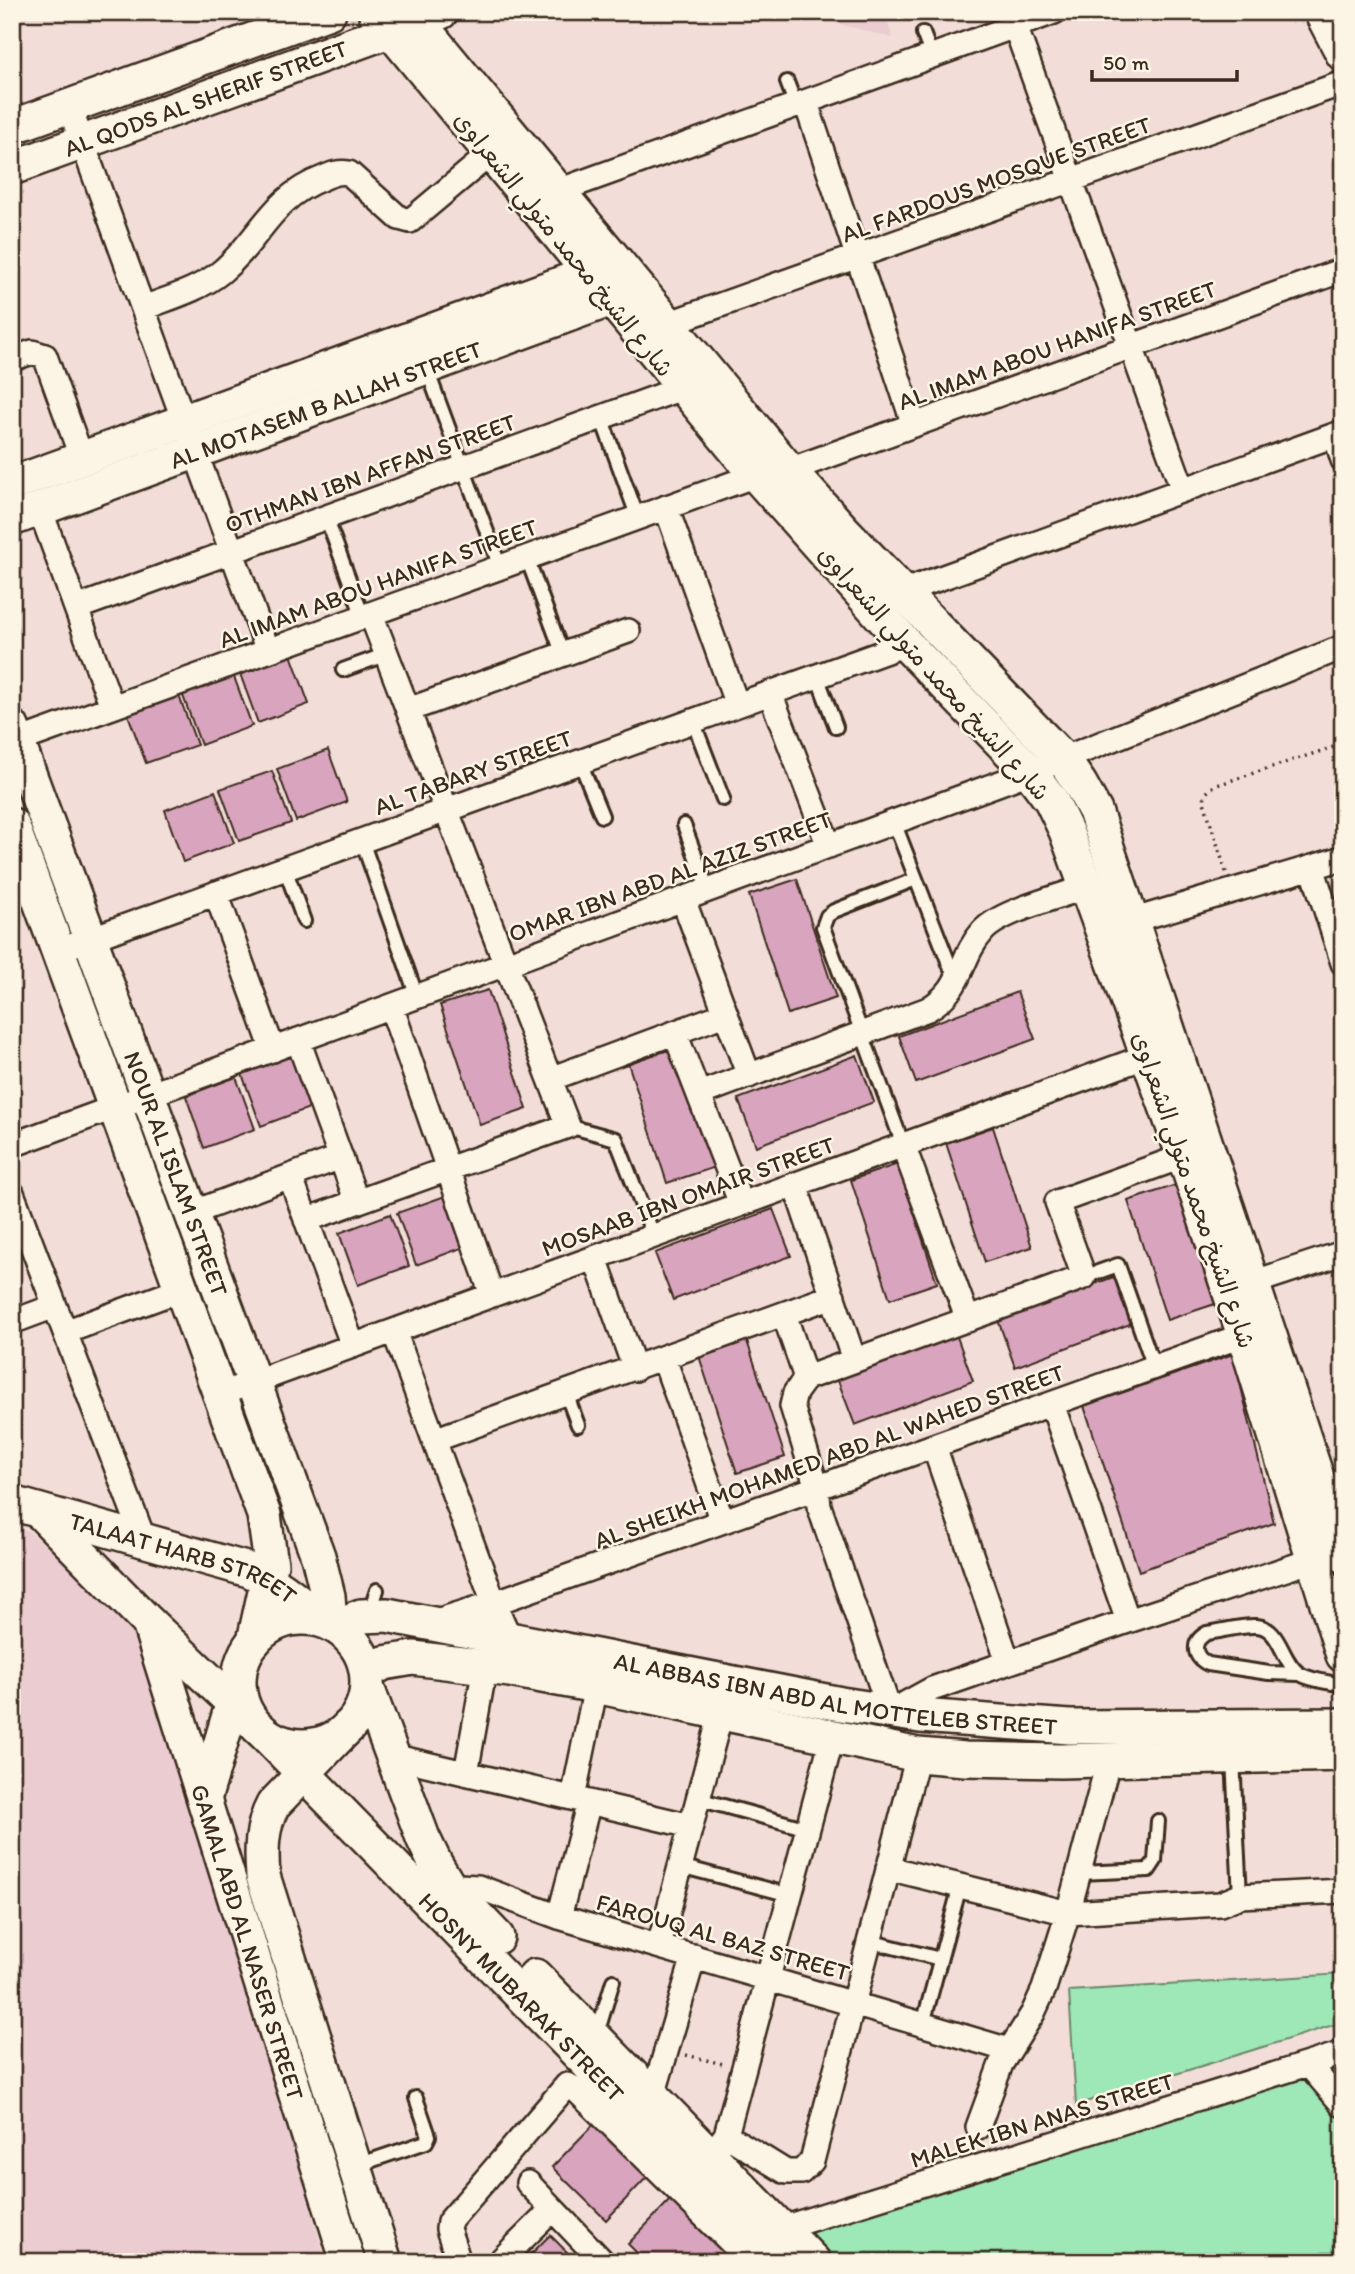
<svg xmlns="http://www.w3.org/2000/svg" width="1355" height="2274" font-family="Itim,'Playpen Sans Arabic',sans-serif">
	<rect width="100%" height="100%" fill="#f2ddd9"/>
	<filter id="ink" filterUnits="userSpaceOnUse"><feTurbulence type="fractalNoise" baseFrequency=".0143" numOctaves="2"/><feDisplacementMap in="SourceGraphic" scale="14" xChannelSelector="R" yChannelSelector="G"/><feConvolveMatrix kernelMatrix="1 2 1 2 8 2 1 2 1" color-interpolation-filters="sRGB"/></filter>
	<g filter="url(#ink)">
		<path fill="#eaccd1" d="M793 12H884L893 38Z
			M12 1526 28 1531 142 1627 326 2262H12Z"/>
		<path fill="#9ee7b6" stroke="#6c886a" stroke-width="2" d="M1343 1974V2022L1076 2105 1069 1991Z
			M1307 2069 1343 2109V2262H815L781 2228Z"/>
		<path fill="#d9a4bd" stroke="#3b2a1e" stroke-width="2" d="M290 652 309 704 258 723 239 671Z
			M233 674 252 726 201 745 182 693Z
			M178 693 197 745 146 763 127 712Z
			M328 750 347 802 296 821 277 769Z
			M272 771 291 823 239 841 220 789Z
			M215 791 234 843 183 862 165 810Z
			M797 879 836 998 788 1014 749 895Z
			M488 990 527 1109 480 1125 440 1005Z
			M1017 992 1035 1039 916 1083 899 1036Z
			M675 1048 715 1167 667 1183 628 1063Z
			M293 1055 312 1107 261 1126 242 1074Z
			M857 1055 874 1102 756 1146 738 1099Z
			M236 1077 255 1129 204 1148 186 1096Z
			M993 1127 1032 1247 985 1262 946 1143Z
			M898 1164 937 1283 890 1299 851 1180Z
			M1176 1185 1215 1304 1167 1320 1128 1201Z
			M448 1195 467 1246 416 1265 397 1213Z
			M773 1209 791 1256 673 1300 655 1253Z
			M390 1214 409 1266 358 1285 339 1233Z
			M1116 1276 1133 1323 1015 1367 998 1320Z
			M956 1334 973 1381 855 1425 837 1378Z
			M746 1338 785 1457 737 1473 698 1353Z
			M1233 1354 1274 1523 1139 1571 1084 1406Z
			M594 2124 648 2176 606 2220 552 2167Z
			M670 2200 724 2253 716 2262H646L628 2244Z
			M550 2235 577 2262H523Z"/>
		<g fill="none" stroke-linecap="round" stroke-linejoin="round">
			<defs>
				<path id="lane" d="M923 33 932 57
					M787 82 796 106
					M426 367 500 567
					M601 417 638 518
					M326 517 363 617
					M527 558 563 655
					M343 670 387 654
					M817 676 836 727
					M693 721 723 799
					M580 762 602 816
					M894 822 955 979
					M684 825 708 890
					M362 841 417 997
					M285 868 304 921
					M568 1126 616 1139 654 1237
					M903 1145 823 927 827 916 834 911 916 879
					M1084 1277 1118 1265 1154 1367
					M566 1393 578 1425
					M369 1614 377 1590
					M1300 1674 1269 1673 1208 1664C1192 1656 1192 1641 1207 1633 1223 1631 1241 1625 1257 1626 1281 1628 1281 1662 1300 1674 1312 1681 1329 1682 1343 1685
					M1233 1759 1240 1896
					M698 1799 808 1829
					M680 1866 790 1895
					M1079 1873 1149 1870 1155 1861 1158 1821
					M869 1941 940 1959
					M923 2024 960 1886
					M597 2034 613 1981
					M355 2166 426 2142 429 2136 416 2098"/>
				<path id="street" d="M1010 12 1183 490
					M806 103 914 425
					M69 106 268 651
					M558 191 1054 12
					M143 308C169 298 199 290 221 272 261 239 270 198 323 178 332 174 339 171 349 173L399 218 410 221 490 154
					M667 324 1343 83
					M12 359 32 352 45 356 82 459
					M1335 435 1343 460
					M789 470 1343 270
					M666 507 737 705
					M40 509 112 707
					M902 592 1343 432
					M76 608 682 388
					M770 693 829 846
					M408 710 628 631
					M18 741 756 475
					M1312 867 1343 963
					M216 893 273 1050
					M683 899 749 1076
					M1131 921 1343 858
					M76 944 906 644
					M391 1006 492 1295
					M675 1033 741 1204
					M298 1040 357 1202
					M550 1079 725 1014
					M699 1094 928 1009C965 987 958 959 983 931 1001 911 1059 897 1086 887
					M12 1145 1030 772 1343 647
					M903 1145 968 1320
					M290 1176 353 1346
					M795 1185 854 1360
					M12 1193 144 1540
					M192 1213 341 1157
					M306 1220 568 1126 371 614
					M595 1258 635 1369
					M1252 1283 1343 1253
					M784 1314 806 1378 795 1393 792 1406 817 1488 819 1506 890 1712 932 1689 1128 1621 1313 1560
					M12 1322 55 1306
					M394 1331 494 1603 510 1639V1650
					M65 1332 182 1289
					M664 1359 722 1521
					M806 1378 1084 1277 1057 1202 1184 1156
					M221 1394 1161 1051
					M1052 1404 1128 1621
					M434 1440 833 1296
					M934 1446 1008 1662
					M433 1622 494 1603 1244 1335
					M392 1756 691 1826
					M466 1773 485 1667
					M573 1798 596 1686
					M888 1868 1068 1913 1220 1904 1240 1896 1343 1891
					M443 1890 459 1886 478 1887 559 1917 1009 2050
					M559 1917 589 1802
					M659 1946 721 1713
					M1308 2064 1343 2105
					M653 2096 694 1956
					M978 2127 1001 2064 1033 2013 1044 1989 1068 1913 1109 1759
					M726 2135 786 2172H801L812 2161 918 1755
					M717 2147 726 2135 832 1738
					M528 2183 603 2262
					M770 2232 1343 2053
					M459 2262 448 2229 449 2222 567 2085 574 2088 751 2262
					M499 2262 553 2209"/>
				<g id="secondary">
					<path d="M375 12 756 475 906 644 1030 772 1051 800 1066 831 1184 1156 1244 1335 1343 1655"/>
					<path d="M410 12 789 470 845 532 1063 759 1080 784 1095 811 1343 1555"/>
					<path d="M1321 12 1343 54"/>
					<path d="M12 127 329 12"/>
					<path id="s1" d="M12 168 441 12"/>
					<path d="M12 484 609 266"/>
					<path id="s2" d="M12 519 628 293"/>
					<path id="s3" d="M12 727 318 1556 328 1596 330 1623"/>
					<path d="M12 825 264 1515 271 1564 254 1641"/>
					<path id="s4" d="M12 1503 249 1570C277 1582 297 1600 320 1619"/>
					<path d="M39 1511 149 1623 250 1719"/>
					<circle cx="303" cy="1682" r="64"/>
					<path id="s5" d="M149 1623 348 2262"/>
					<path id="s6" d="M336 1626 361 1616 387 1615 841 1704 920 1716 1070 1727 1343 1725"/>
					<path d="M367 1672 384 1663 413 1658 510 1670 596 1686 918 1755 965 1759 1061 1761 1343 1754"/>
					<path d="M367 1687 423 1838 435 1863 450 1888 497 1937"/>
					<path d="M348 1727 273 1805C261 1827 261 1851 263 1876L385 2262"/>
					<path id="s7" d="M261 1730 782 2262"/>
					<path d="M205 1796 238 1685"/>
					<path d="M535 1976 814 2262"/>
				</g>
			</defs>
			<use href="#lane" stroke="#3b2a1e" stroke-width="18"/>
			<use href="#street" stroke="#3b2a1e" stroke-width="28"/>
			<use href="#secondary" stroke="#3b2a1e" stroke-width="38"/>
			<path stroke="#3b2a1e" stroke-width="3.5" stroke-dasharray="2 5" stroke-linecap="butt" d="M1226 872 1204 802 1205 794 1214 786 1343 744
				M686 2055 723 2064"/>
			<use href="#lane" stroke="#fcf5e5" stroke-width="12"/>
			<use href="#street" stroke="#fcf5e5" stroke-width="23"/>
			<use href="#secondary" stroke="#fcf5e5" stroke-width="33"/>
		</g>
	</g>
	<g text-anchor="middle" dominant-baseline="central" stroke-width="5" stroke-linejoin="round" paint-order="stroke">
		<g font-size="24" fill="#3b2a1e" stroke="#fcf5e5">
			<text stroke="none"><textPath href="#s1" startOffset="206">AL QODS AL SHERIF STREET</textPath></text>
			<text transform="translate(996 179) rotate(-20)">AL FARDOUS MOSQUE STREET</text>
			<text transform="translate(564 244) rotate(51)">شارع الشيخ محمد متولي الشعراوى</text>
			<text transform="translate(1057 345) rotate(-20)">AL IMAM ABOU HANIFA STREET</text>
			<text stroke="none"><textPath href="#s2" startOffset="334">AL MOTASEM B ALLAH STREET</textPath></text>
			<text transform="translate(370 473) rotate(-20)">OTHMAN IBN AFFAN STREET</text>
			<text transform="translate(378 583) rotate(-20)">AL IMAM ABOU HANIFA STREET</text>
			<text transform="translate(934 673) rotate(48)">شارع الشيخ محمد متولي الشعراوى</text>
			<text transform="translate(473 772) rotate(-20)">AL TABARY STREET</text>
			<text transform="translate(670 876) rotate(-20)">OMAR IBN ABD AL AZIZ STREET</text>
			<text stroke="none"><textPath href="#s3" startOffset="476">NOUR AL ISLAM STREET</textPath></text>
			<text transform="translate(1194 1190) rotate(71)">شارع الشيخ محمد متولي الشعراوى</text>
			<text transform="translate(688 1196) rotate(-20)">MOSAAB IBN OMAIR STREET</text>
			<text transform="translate(829 1456) rotate(-20)">AL SHEIKH MOHAMED ABD AL WAHED STREET</text>
			<text stroke="none"><textPath href="#s4" startOffset="180">TALAAT HARB STREET</textPath></text>
			<text stroke="none"><textPath href="#s6" startOffset="509">AL ABBAS IBN ABD AL MOTTELEB STREET</textPath></text>
			<text transform="translate(723 1937) rotate(16)">FAROUQ AL BAZ STREET</text>
			<text stroke="none"><textPath href="#s5" startOffset="334">GAMAL ABD AL NASER STREET</textPath></text>
			<text stroke="none"><textPath href="#s7" startOffset="373">HOSNY MUBARAK STREET</textPath></text>
			<text transform="translate(1042 2120) rotate(-17)">MALEK IBN ANAS STREET</text>
		</g>
	</g>
	<rect width="1355" height="2274" fill="none" stroke="#fcf5e5" stroke-width="42"/>
	<rect x="21" y="21" width="1313" height="2232" fill="none" stroke="#3b2a1e" stroke-width="2.5" filter="url(#ink)"/>
	<path d="M1092 70v10h145v-10" fill="none" stroke="#3b2a1e" stroke-width="3.5"/>
	<text x="1103" y="70" font-size="21" fill="#3b2a1e" stroke="#fcf5e5" stroke-width="5" paint-order="stroke">50 m</text>
</svg>
